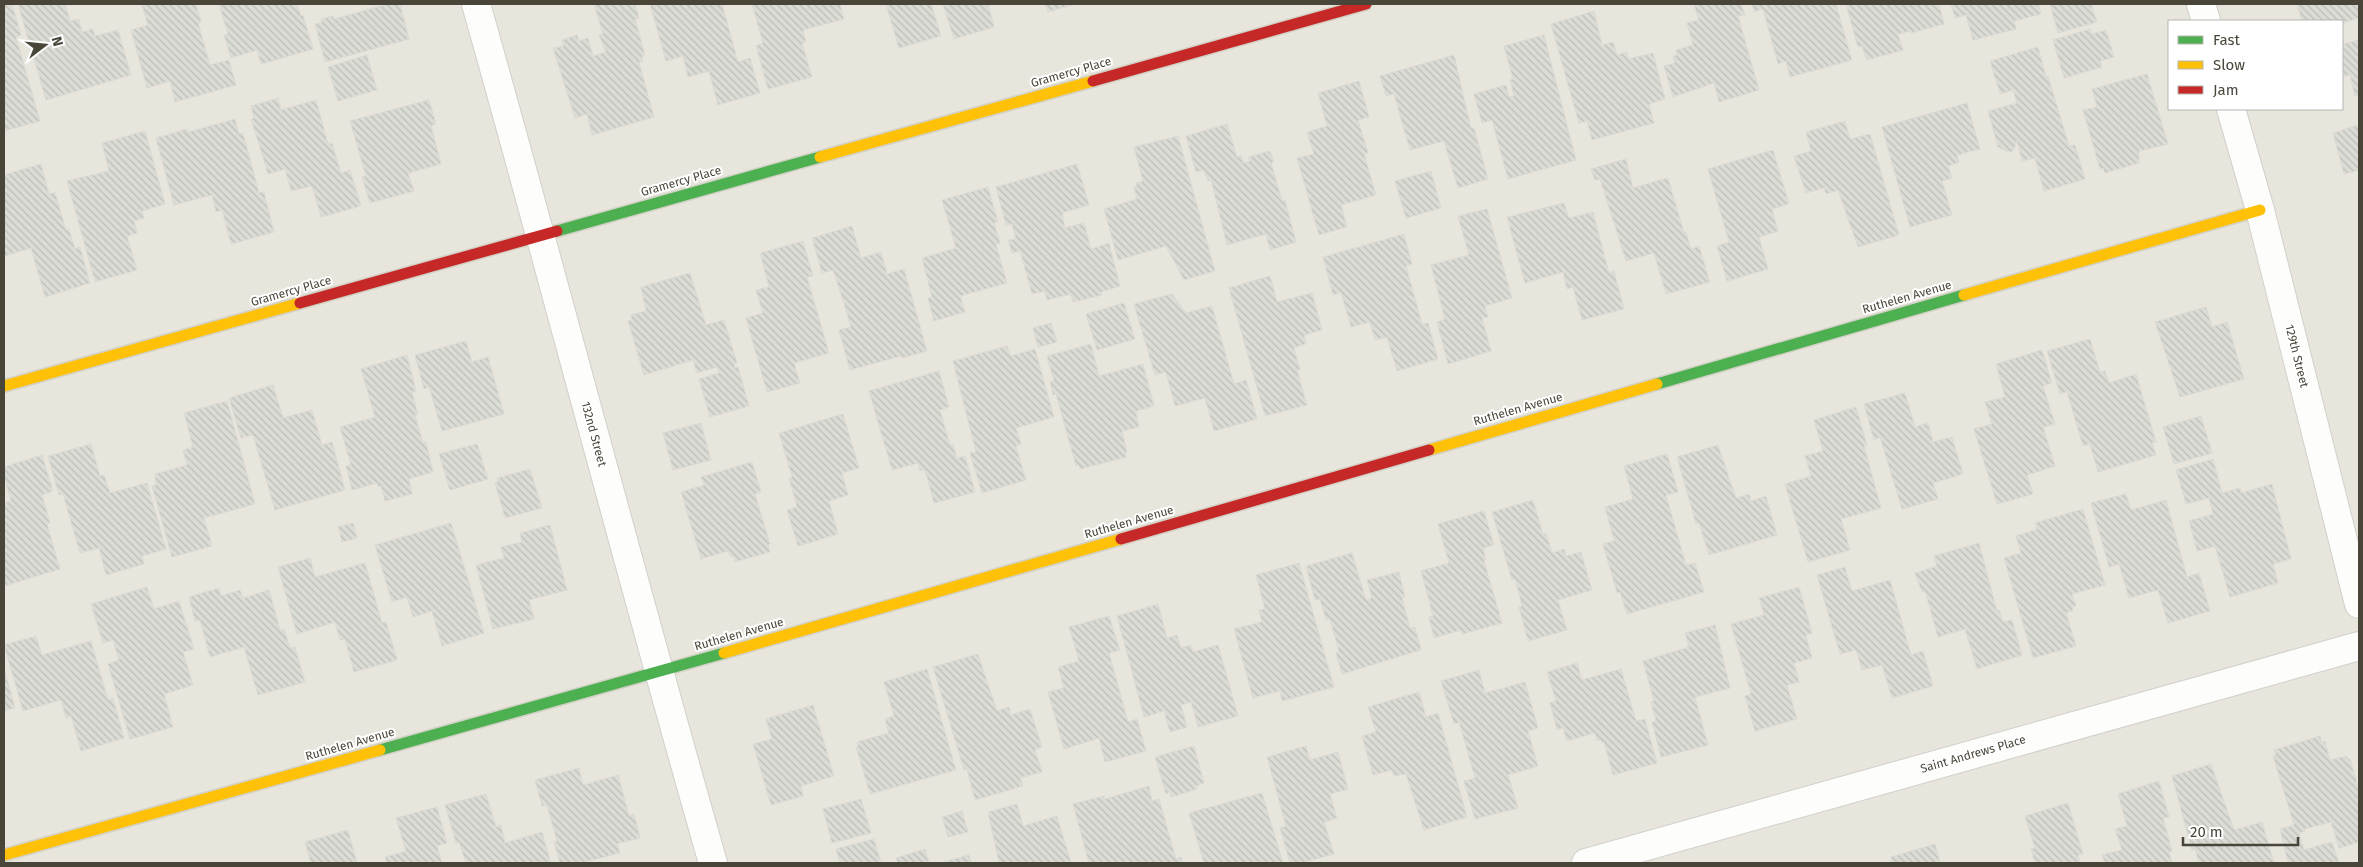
<svg xmlns="http://www.w3.org/2000/svg" width="2363" height="867" font-family="'Fira Sans',sans-serif">
	<defs>
		<pattern id="building-back-hatch" width="6" height="6" patternUnits="userSpaceOnUse" patternTransform="scale(1.25)"><rect width="6" height="6" fill="#dcdcd6"/><path d="M-1 5l2 2M0 0l6 6M5-1l2 2" fill="none" stroke="#bebeb8"/></pattern>
	</defs>
	<rect width="100%" height="100%" fill="#f3f3ee"/>
	<path fill="#e7e5dc" fill-rule="evenodd" d="M4 4H2359V863H4ZM2169 21H2342V109H2169Z"/>
	<path fill="url(#building-back-hatch)" stroke="#dbdad4" d="M4 4H12L21 35 16 37 40 121 4 131Z
		M18 4H65L70 21 79 19 82 32 93 29 95 36 118 30 131 75 46 100Z
		M147 4H196L201 22 198 23 210 65 229 60 236 85 175 102 170 81 147 88 131 30 148 25 142 5Z
		M219 4H297L301 16 303 15 313 49 261 64 257 50 231 58 224 35 228 34Z
		M388 4H400L409 39 325 62 315 24 322 23 321 19 333 16 334 19Z
		M594 4H635L639 18 635 19 645 55 642 56 643 61 639 62 654 117 592 135 587 114 575 118 553 48 564 46 562 40 577 35 579 41 588 38 593 56 606 52 599 35 603 34Z
		M650 4H722L738 62 750 58 760 93 718 105 709 71 688 77 683 56 666 61Z
		M752 4H840L844 19 803 30 806 42 802 43 812 77 768 89 756 46 763 43Z
		M886 4H931L941 36 899 48Z
		M943 4H988L994 27 954 39Z
		M1045 4H1075L1048 12Z
		M1694 4H1741L1745 15 1738 16 1759 90 1719 102 1714 83 1673 97 1664 66 1675 63 1673 56 1677 55 1676 50 1693 45 1687 23 1699 20Z
		M1752 4H1836L1852 60 1790 77 1786 61 1778 64 1763 9 1754 12Z
		M1846 4H1939L1944 24 1911 33V31L1898 34 1903 50 1867 60 1862 46 1858 47Z
		M1951 4H2038L2041 14 2014 21 2016 29 1973 40 1966 15 1955 18Z
		M2050 4H2091L2097 22 2058 33Z
		M2297 4H2359V18L2342 23V21H2302Z
		M1594 11 1602 45 1613 42 1617 55 1627 52 1628 59 1653 53 1665 99 1649 104 1654 123 1592 140 1587 121 1579 123 1551 24Z
		M2090 29 2092 34 2106 30 2114 57 2100 61 2102 67 2064 78 2053 40Z
		M1544 35 1576 160 1508 179 1492 120 1482 123 1474 94 1506 85 1509 97 1514 96 1510 80 1513 79 1504 46Z
		M2342 38 2344 44 2359 40V95L2355 96 2350 75 2342 77Z
		M2038 47 2046 77 2048 76 2069 146 2075 145 2085 179 2044 191 2035 158 2022 161 2017 141 2013 151 2009 152 1998 147 1988 111 2017 103 2013 90 2000 94 1990 61Z
		M367 55 377 90 338 101 328 67Z
		M1454 55 1471 128H1474L1488 179 1458 188 1444 141 1410 150 1394 94 1386 96 1380 76Z
		M2147 74 2168 144 2139 151V163L2105 173 2103 168 2100 169 2083 110 2097 107 2092 89Z
		M1359 81 1369 117 1358 120 1368 153 1364 154 1376 195 1341 205 1347 227 1319 235 1297 158 1314 154 1307 132 1327 126 1318 93Z
		M278 98 281 110 316 100 328 144 332 143 341 173 350 170 361 206 321 217 312 186 291 191 285 169 268 174 251 119 254 118 251 106Z
		M429 100 436 124 431 126 441 164 408 173 414 191 370 203 362 177 366 176 350 121Z
		M1967 103 1980 149 1957 155 1959 162 1948 166 1952 178 1942 181 1952 215 1910 227 1882 127Z
		M235 119 239 134 243 133 259 193 264 192 274 232 231 244 222 210 216 212 212 195 174 205 156 138 187 129 188 132Z
		M1845 121 1850 139 1870 134 1899 235 1858 247 1838 190 1826 194 1824 188 1806 193 1794 156 1811 151 1806 132Z
		M1227 124 1237 157 1241 156 1243 163 1250 161 1249 157 1270 151 1274 162 1271 163 1282 201 1285 200 1296 242 1270 250 1266 234 1227 245 1211 180 1208 181 1204 170 1196 172 1186 136Z
		M2359 125V170L2344 174 2333 133Z
		M145 131 165 204 142 211 144 218 134 221 137 233 127 236 137 270 95 282 67 181 109 171 102 143Z
		M1178 136 1215 271 1184 280 1166 246 1118 260 1104 209 1137 199 1134 187H1137L1136 183 1143 181 1134 147Z
		M1773 150 1789 204 1772 209 1778 231 1759 237 1768 269 1727 281 1717 246 1729 242 1708 169Z
		M1626 159 1633 188 1668 178 1684 233 1686 232 1691 249 1699 246 1710 282 1666 294 1654 253 1626 261 1600 179 1595 180 1591 169Z
		M41 164 49 194 55 192 66 230 69 229 75 249 80 247 90 283 45 297 31 248 4 256V175Z
		M1077 164 1089 205 1062 213 1065 228 1084 223 1091 249 1109 243 1120 286 1101 292 1102 295 1073 302 1071 294 1047 300 1045 291 1032 294 1020 251 1012 253 1008 240 1016 239 1012 224 1006 225 996 187Z
		M1431 171 1441 208 1406 218 1395 181Z
		M988 187 998 222 994 223 1000 243 996 244 1007 283 960 296 965 312 934 321 928 298 932 297 922 258 956 248 942 200Z
		M1564 203 1569 218 1593 212 1609 273 1614 271 1624 309 1582 320 1573 287 1567 289 1563 272 1525 283 1507 217Z
		M1487 209 1512 298 1485 306 1488 317 1482 318 1491 351 1448 364 1437 322 1445 319 1431 265 1469 255 1458 216Z
		M852 226 861 258 881 252 887 274 904 269 927 351 902 358 901 356 850 370 839 330 851 327 843 300 833 270 822 273 812 238Z
		M1404 234 1412 264 1406 266 1422 324 1428 323 1438 359 1397 371 1387 337 1375 340 1370 322 1351 327 1341 292 1333 295 1323 257Z
		M803 241 813 276 807 277 829 353 794 363 800 383 767 392 746 318 763 313 756 290 769 287 760 253Z
		M690 273 706 325 724 320 737 363 734 364 735 368 738 367 749 406 710 417 699 379 719 373 717 367 697 373 693 360 644 375 628 321 632 320 631 315 646 311 641 287Z
		M1270 276 1277 302 1312 293 1322 330 1304 335 1306 344 1294 348 1300 370H1297L1307 405 1265 416 1229 288Z
		M1172 294 1186 313 1212 306 1234 384 1246 380 1257 419 1214 431 1205 398 1175 406 1166 372 1155 375 1134 304Z
		M1124 303 1135 339 1097 350 1086 314Z
		M2206 307 2212 327 2227 322 2244 379 2180 397 2155 322Z
		M1051 323 1057 342 1038 347 1033 328Z
		M2090 339 2100 372 2105 371 2109 383 2136 374 2156 442 2152 443 2156 455 2098 472 2090 444 2083 446 2067 392 2060 394 2047 351Z
		M466 341 472 362 488 357 504 414 442 431 429 387 424 389 415 355Z
		M1091 344 1099 376 1143 364 1154 406 1136 411 1139 427 1122 431 1127 452 1125 453 1126 457 1080 469 1079 465 1076 466 1056 394 1053 395 1050 382 1054 381 1047 356Z
		M1007 346 1010 356 1035 349 1054 417 1016 428 1021 444 1016 446 1026 480 982 493 970 453 976 452 953 361Z
		M2042 350 2052 383 2043 386 2055 424 2043 427 2055 466 2027 475 2033 494 1997 504 1974 429 1992 424 1985 402 2005 397 1996 364Z
		M407 355 416 391 412 392 418 414 415 415 423 443 426 442 433 472 409 479 412 494 385 501 381 486 378 487 377 483 352 490 346 466 351 465 340 427 375 417 361 369Z
		M939 371 949 407 940 410 950 445 953 444 957 458 965 456 975 492 934 503 925 470 920 471 918 463 892 470 869 391Z
		M273 385 283 418 312 410 322 445 332 442 345 490 275 510 253 435 241 438 229 398Z
		M1905 393 1915 427 1928 423 1933 442 1952 437 1963 474 1933 483 1938 499 1902 509 1880 437 1874 440 1864 404Z
		M227 401 255 504 204 518 212 546 172 557 152 486 156 485 155 474 187 465 183 450 193 447 184 413Z
		M1856 407 1867 445 1864 446 1881 508 1841 519 1850 550 1808 562 1785 484 1811 476 1805 456 1823 451 1814 420Z
		M843 414 859 468 842 473 848 495 829 501 838 534 798 546 787 510 797 507 789 478 792 477 779 433Z
		M2201 416 2212 453 2174 464 2163 427Z
		M701 423 711 460 673 470 663 433Z
		M91 444 100 476 104 475 110 493 147 483 166 549 142 556 144 564 106 575 99 548 80 553 63 494 59 495 48 456Z
		M477 444 488 479 450 490 439 454Z
		M1718 445 1736 498 1749 494 1751 501 1766 496 1777 535 1709 555 1699 523 1696 524 1677 457Z
		M1667 454 1678 492 1666 495 1686 565 1695 563 1704 592 1627 614 1620 592 1617 593 1603 544 1614 541 1605 507 1633 499 1624 466Z
		M42 455 53 491 42 495 50 523 47 524 60 569 4 586V503L11 501 4 476V467Z
		M2213 459 2222 493 2240 488 2241 493 2272 484 2291 559 2273 564 2278 583 2230 597 2215 546 2197 551 2189 521 2213 514 2209 498 2186 504 2176 470Z
		M752 462 761 492 755 494 770 544 768 545 770 552 735 562 734 556 731 557 728 551 701 559 681 492 704 485 701 477Z
		M530 469 542 508 505 518 495 483 498 482 497 478Z
		M2126 494 2131 510 2166 500 2187 577 2199 573 2210 611 2168 623 2158 590 2129 598 2119 564 2109 567 2091 503Z
		M1533 500 1543 534 1546 533 1552 553 1564 549 1566 556 1581 552 1592 590 1558 600 1567 630 1528 641 1519 607 1522 606 1515 579 1512 580 1492 512Z
		M2083 509 2105 585 2072 594 2076 606 2072 607 2073 611 2066 613 2076 646 2033 658 2004 558 2021 553 2016 536 2037 529 2035 523Z
		M1484 511 1494 545 1483 548 1486 560 1484 561 1502 623 1462 634 1461 630 1434 638 1429 617 1433 616 1421 571 1449 563 1438 524Z
		M353 523 357 538 342 542 338 527Z
		M451 523 484 633 442 646 432 611 413 617 407 597 392 602 375 545Z
		M550 525 567 590 529 600 534 619 493 629 476 565 504 558 501 547 522 542 520 533Z
		M1979 543 1997 611 1999 610 2003 622 2012 620 2022 655 1977 669 1965 629 1938 637 1925 591 1922 592 1915 573 1937 566 1934 556Z
		M1352 553 1366 600 1372 598 1367 580 1399 572 1405 597 1402 598 1410 628 1415 627 1421 650 1342 674 1336 653 1339 652 1330 619 1326 620 1320 599 1315 600 1306 566Z
		M310 558 315 577 365 563 382 623 386 622 397 660 354 672 345 639 340 640 335 622 297 634 278 567Z
		M1299 563 1334 687 1282 701 1280 691 1253 698 1234 629 1262 622 1259 610 1265 609 1256 575Z
		M1845 567 1852 591 1890 580 1911 655 1923 651 1933 686 1892 698 1882 665 1862 670 1856 650 1840 654 1817 575Z
		M147 587 154 609 179 601 194 649 183 652 193 685 164 694 173 727 130 739 108 664 119 660 113 640 103 643 91 604Z
		M1799 587 1812 633 1806 635 1812 658 1794 663 1799 682 1787 685 1797 719 1755 731 1745 696 1751 694 1731 624 1764 615 1759 598Z
		M219 588 221 596 240 590 243 598 269 590 280 630 284 629 290 648 295 647 305 682 258 695 244 647 210 657 200 620 195 621 189 597Z
		M1158 604 1167 638 1177 635 1181 648 1191 645 1193 652 1218 645 1238 716 1198 727 1191 702 1181 705 1187 727 1170 732 1164 711 1144 717 1117 616Z
		M1109 616 1120 650 1109 653 1128 722 1137 719 1146 751 1105 762 1099 738 1064 749 1048 692 1064 688 1058 667 1079 661 1069 627Z
		M1715 625 1730 688 1695 697 1708 745 1661 757 1652 722 1656 721 1651 702 1654 701 1643 661 1689 647 1685 633Z
		M36 636 42 655 91 641 108 700 113 698 124 738 81 751 71 716 66 718 61 700 23 711 4 645Z
		M978 654 997 711 1009 707 1011 715 1030 709 1042 747 1035 749 1042 772 1020 778 1023 786 975 800 967 769 964 770 933 667Z
		M1577 663 1582 680 1621 669 1636 721 1645 719 1657 763 1613 775 1604 742 1602 743 1601 740 1597 741 1595 733 1567 741 1563 728 1557 730 1550 703 1556 701 1547 672Z
		M4 668 15 708 4 711Z
		M927 669 956 770 870 794 856 747H858L857 742 889 733 885 719 894 716 884 682Z
		M1479 670 1485 693 1525 682 1538 728 1528 731 1538 766 1508 775 1518 808 1475 819 1464 781 1475 778 1459 722 1454 724 1441 681Z
		M1419 692 1426 717 1438 713 1467 817 1424 830 1406 774 1394 776 1392 770 1373 775 1362 736 1376 732 1368 707Z
		M813 705 834 776 801 786 803 796 771 805 753 744 772 739 766 719Z
		M2320 736 2322 742 2325 741 2330 760 2347 756 2348 759H2350L2359 790V842L2339 848 2331 822 2304 829 2305 831 2299 833 2304 850 2332 842 2339 863H2288L2280 829 2294 825 2273 756 2276 754 2274 750Z
		M1194 746 1204 783 1196 786 1197 789 1171 797 1170 792 1166 794 1155 757Z
		M1306 746 1310 760 1338 752 1348 789 1330 794 1337 818 1324 822 1334 854 1301 863H1290L1280 828 1286 826 1267 757Z
		M2211 764 2234 830 2262 822 2274 863H2199L2195 849 2192 850 2172 776Z
		M579 768 583 785 618 775 629 816 634 814 640 838 617 844 620 853 580 863H560L554 842 557 841 547 805 542 806 535 780Z
		M2159 781 2169 817 2163 818 2172 851 2169 852 2172 863H2105L2102 855 2122 850 2115 829 2127 826 2118 794Z
		M1149 786 1152 801 1159 799 1176 859 1181 857 1182 863H1130L1129 861 1121 863H1089L1073 804 1104 796 1105 799Z
		M1262 793 1283 863H1204L1189 813Z
		M486 794 496 827 501 825 505 843 542 832 551 863H466L459 842 456 843 445 805Z
		M861 799 871 833 832 843 823 809Z
		M2068 803 2083 854 2078 855 2080 863H2035L2031 849 2035 848 2025 816Z
		M1017 804 1023 826 1057 816 1071 863H999L988 812Z
		M437 807 447 843 437 846 442 863H387L385 857 406 851 396 818Z
		M962 811 968 832 948 837 942 817Z
		M348 830 357 863H311L305 842Z
		M874 839 881 863H840L836 849Z
		M1935 844 1940 863H1892L1891 857Z
		M925 849 929 863H898L896 858Z
		M969 855 971 863H940Z"/>
	<g fill="none" stroke-linecap="round" stroke-linejoin="round">
		<defs>
			<path id="street" d="M476 4C557 290 631 578 713 863
				M2201 4 2206 21
				M2231 109 2260 210 2359 604
				M1586 863 2359 646"/>
			<path id="fast" d="M557 231 820 157
				M1657 384 1964 295
				M380 750 724 653"/>
			<path id="slow" d="M820 157 1093 81
				M1964 295 2260 210
				M4 386 300 303
				M1429 450 1657 384
				M724 653 1121 539
				M4 855 380 750"/>
			<path id="jam" d="M1093 81 1366 4
				M300 303 557 231
				M1121 539 1429 450"/>
		</defs>
		<use href="#street" stroke="#d1d0cb" stroke-width="30"/>
		<use href="#fast" stroke="#d2d1c5" stroke-width="14"/>
		<use href="#slow" stroke="#d2d1c5" stroke-width="14"/>
		<use href="#jam" stroke="#d2d1c5" stroke-width="14"/>
		<use href="#street" stroke="#fdfdfc" stroke-width="28"/>
		<use href="#fast" stroke="#4caf50" stroke-width="11"/>
		<use href="#slow" stroke="#ffc107" stroke-width="11"/>
		<use href="#jam" stroke="#c62828" stroke-width="11"/>
	</g>
	<g text-anchor="middle" dominant-baseline="central" stroke-width="4" stroke-linejoin="round" paint-order="stroke">
		<g font-size="12" fill="#494639" stroke="#fff">
			<text transform="translate(1071 72) rotate(-16)">Gramercy Place</text>
			<text transform="translate(681 181) rotate(-16)">Gramercy Place</text>
			<text transform="translate(291 291) rotate(-16)">Gramercy Place</text>
			<text transform="translate(1907 297) rotate(-16)">Ruthelen Avenue</text>
			<text transform="translate(2297 356) rotate(76)">129th Street</text>
			<text transform="translate(1518 409) rotate(-16)">Ruthelen Avenue</text>
			<text transform="translate(594 434) rotate(75)">132nd Street</text>
			<text transform="translate(1129 522) rotate(-16)">Ruthelen Avenue</text>
			<text transform="translate(739 634) rotate(-16)">Ruthelen Avenue</text>
			<text transform="translate(350 744) rotate(-16)">Ruthelen Avenue</text>
			<text transform="translate(1973 754) rotate(-16)">Saint Andrews Place</text>
		</g>
	</g>
	<rect width="2363" height="867" fill="none" stroke="#494639" stroke-width="10"/>
	<rect x="2168" y="20" width="175" height="90" fill="#ffffff" stroke="#b6b5b0"/>
	<rect x="2178" y="36" width="25" height="8" fill="#4caf50" stroke="#b6b5b0"/>
	<text x="2213" y="45" font-size="15" fill="#494639">Fast</text>
	<rect x="2178" y="61" width="25" height="8" fill="#ffc107" stroke="#b6b5b0"/>
	<text x="2213" y="70" font-size="15" fill="#494639">Slow</text>
	<rect x="2178" y="86" width="25" height="8" fill="#c62828" stroke="#b6b5b0"/>
	<text x="2213" y="95" font-size="15" fill="#494639">Jam</text>
	<g transform="translate(45 45) rotate(74)" stroke="#ffffff" stroke-width="4" paint-order="stroke">
	<path d="M0-4L9 19L0 12L-9 19Z" fill="#494639"/>
	<text y="-8" font-size="14" font-weight="bold" text-anchor="middle" fill="#494639">N</text>
	</g>
	<path d="M2183 837v8h115v-8" fill="none" stroke="#494639" stroke-width="2.5"/>
	<text x="2190" y="837" font-size="15" fill="#494639" stroke="#ffffff" stroke-width="4" paint-order="stroke">20 m</text>
</svg>
